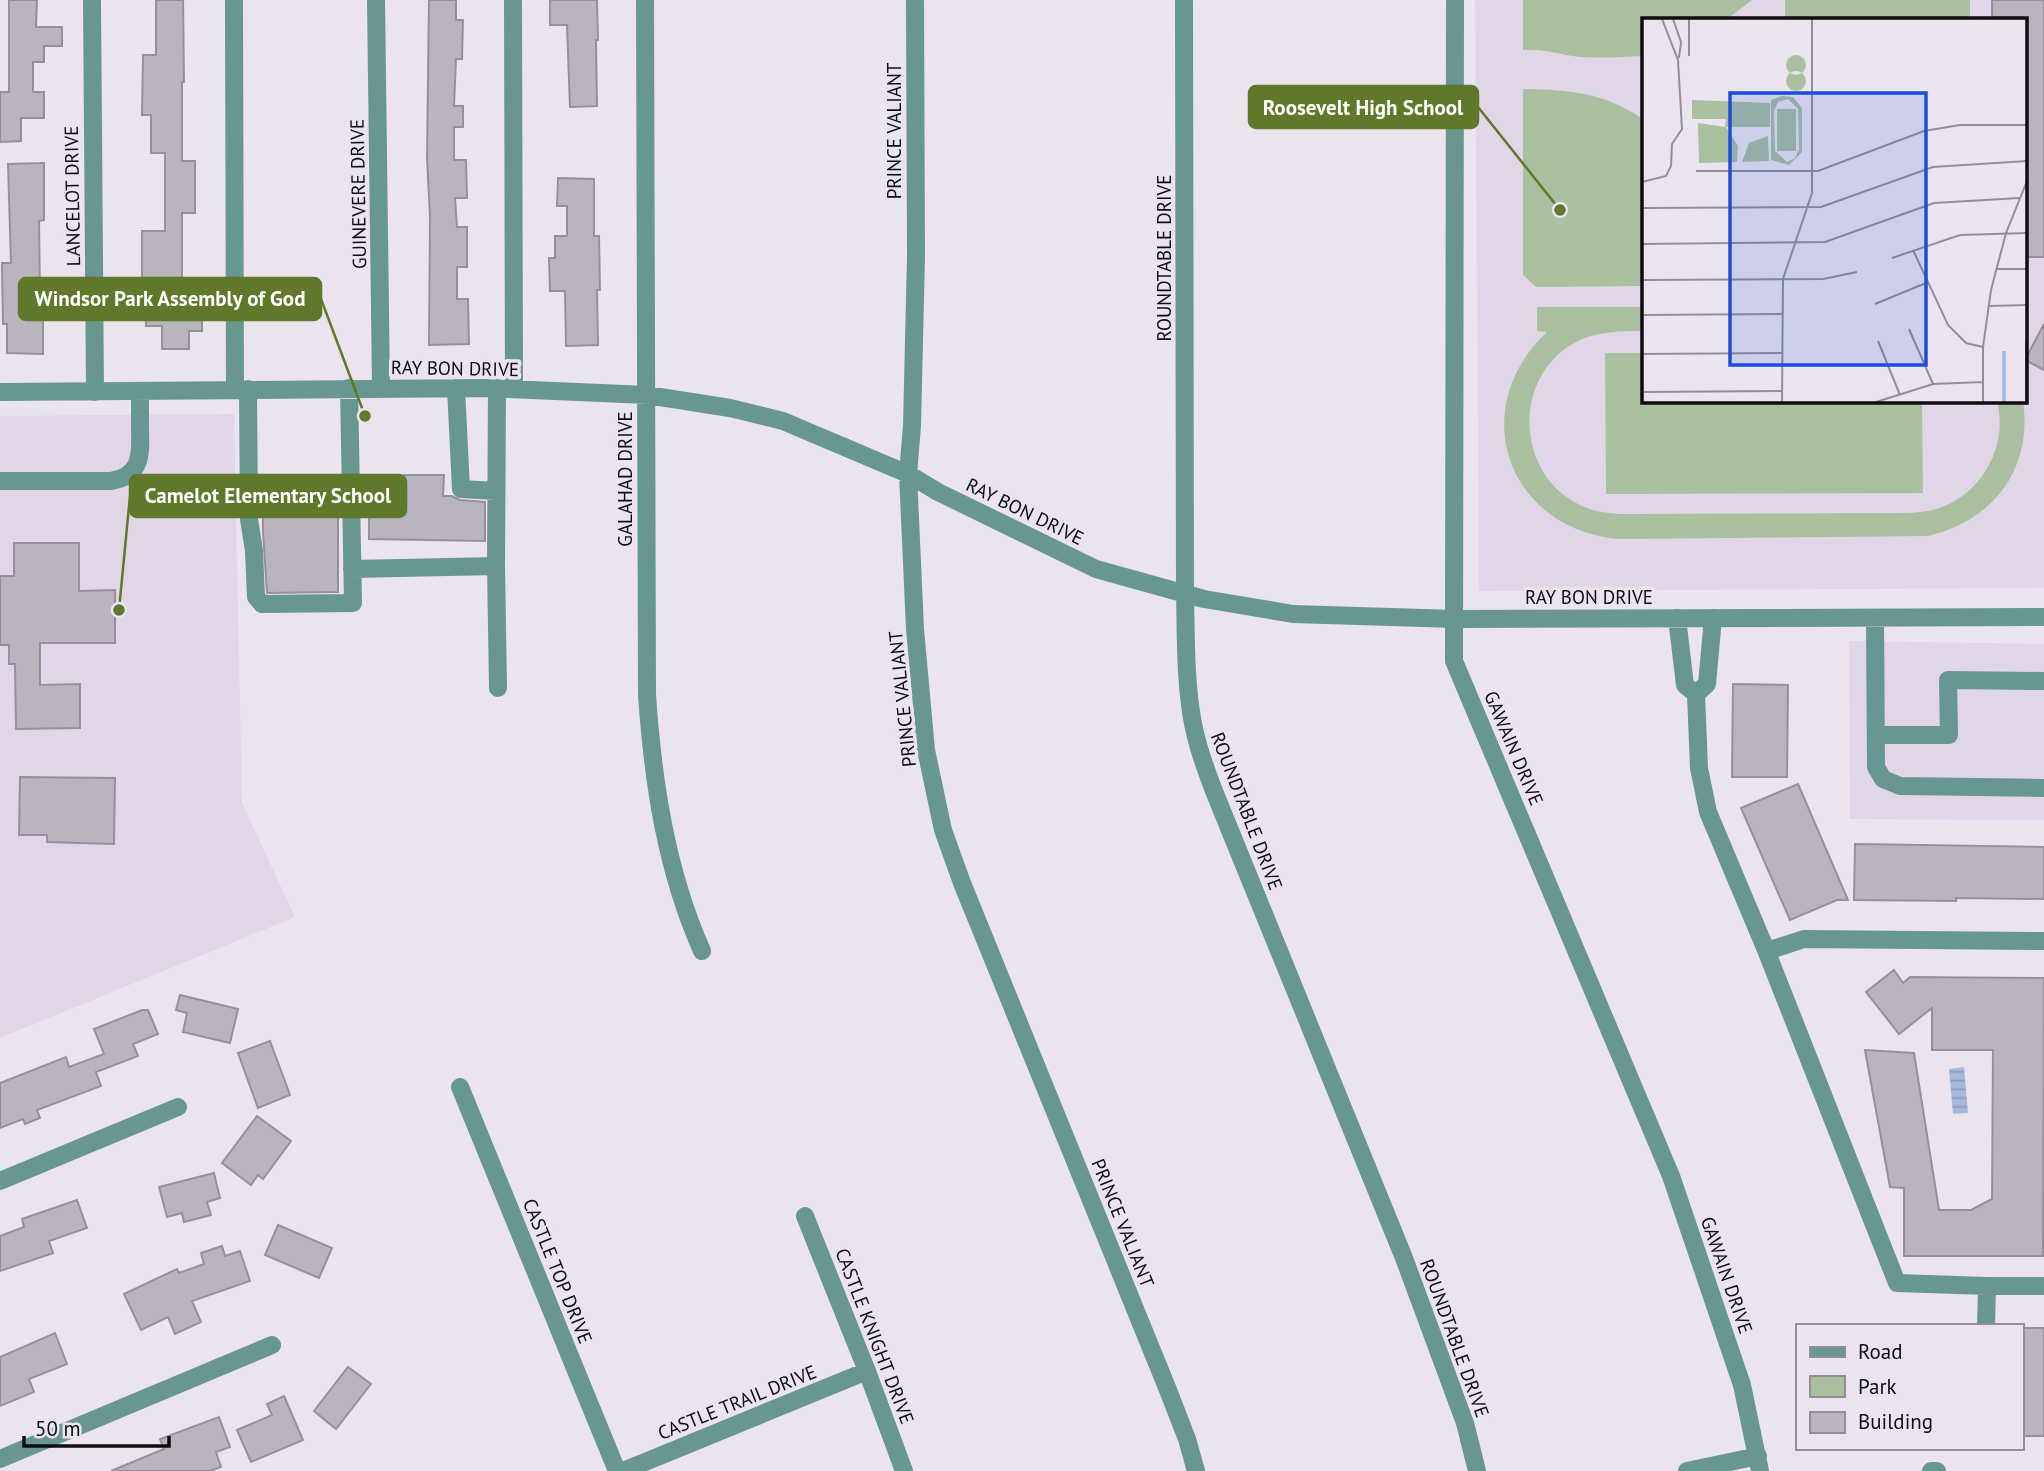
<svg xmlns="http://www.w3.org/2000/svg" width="2044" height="1471" font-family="'PT Sans',sans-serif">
	<defs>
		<pattern id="water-rules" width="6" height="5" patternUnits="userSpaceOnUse" patternTransform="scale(1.75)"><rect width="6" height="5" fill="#a5b9da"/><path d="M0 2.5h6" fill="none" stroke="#8d9eba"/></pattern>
	</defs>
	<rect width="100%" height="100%" fill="#ebe4ef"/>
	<path fill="#e0d6e7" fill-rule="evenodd" d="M1475 0H2044V588L1479 591ZM1643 19H2025V401H1643Z
		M234 414 242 803 295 917 0 1038V416Z
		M1849 641 2044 644V820L1850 819Z"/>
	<path fill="#a9bfa0" d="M1523 0H1752L1727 19H1643V56C1619 57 1596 59 1572 56 1555 53 1541 49 1523 50Z
		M1785 0H1970V19H1785Z
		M1523 89C1569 90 1603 92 1643 119V286L1536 287 1523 275Z
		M1537 307H1643V331C1622 331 1601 331 1580 340 1513 371 1513 471 1578 504 1591 511 1605 513 1620 514L1909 513C1918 512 1928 512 1936 509 1981 496 2009 446 1997 401H2023C2033 469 1993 521 1928 536L1620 539C1507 530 1465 409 1547 332L1537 331Z
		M1605 353H1643V401H1922L1923 493 1606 494Z"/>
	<path fill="url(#water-rules)" d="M1964 1067 1968 1113 1953 1114 1949 1069Z"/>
	<path fill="#bab4be" stroke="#97909a" stroke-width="2" d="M9 0H37L36 27H62V46H44V62H33V92H44V118H21V141L0 142V92H9Z
		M156 0H183L184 82H182V161H195V213H182V298H202V331H189V349H162V326H146V289H142V231H165V153H151V115H142L143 55H156Z
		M429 0H456V20H463L462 59H456L454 106H463V127H454V160H466L467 198H455L457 227H467V267H457V299H468L469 344 429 345 430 217 427 158Z
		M550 0H597L598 40H596L597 106 570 107 567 25H550Z
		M1992 0H2044V257H2025V19H1992Z
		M44 163V220L39 221 40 298H43V354L7 353V324H3L2 263H11L8 164Z
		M558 178 594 179V236H599L600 290H597L598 345 566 346 565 291H550L549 258H555V236H567V206H557Z
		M2044 324V370L2025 360Z
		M404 475H444L443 496H452L460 500 485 502V541L369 539V503L404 504Z
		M263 497H317V506H338V592L267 593 263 532Z
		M14 543H79V591L115 590V643H40V685L80 684V728L16 729 15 664H9V645H0V576H14Z
		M1733 684 1788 685 1787 777H1732Z
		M20 777 115 778 114 844 47 842V835H19Z
		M1798 784 1848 900H1837L1790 920 1741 808Z
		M1855 844 2044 847V899L1956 898V901L1854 900Z
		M1894 970 1903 983 1910 977 2044 978 2043 1256H1904V1188L1890 1187 1865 1050 1914 1053 1939 1210H1971L1992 1199 1993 1050H1932V1008L1899 1034 1866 992Z
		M180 995 238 1009 230 1043 183 1032 187 1013 176 1010Z
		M142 1010H148L158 1034 133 1044 138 1056 96 1072 101 1086 37 1110 40 1118 25 1124 23 1119 0 1128V1083L66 1057 69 1067 104 1054 94 1029Z
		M270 1041 290 1095 258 1108 238 1053Z
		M257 1116 291 1141 263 1179 258 1175 251 1185 222 1163Z
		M214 1173 220 1198 207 1202 211 1215 184 1222 182 1213 167 1217 159 1187Z
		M77 1200 87 1228 49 1241 53 1253 0 1271V1236L24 1227 22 1219Z
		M278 1225 332 1248 319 1278 265 1255Z
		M222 1246 225 1256 240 1251 250 1281 192 1301 201 1322 175 1334 168 1317 141 1330 124 1294 177 1269 179 1273 204 1264 201 1253Z
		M2021 1328H2044V1436H2021Z
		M55 1333 67 1364 29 1379 34 1392 0 1406V1357Z
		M348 1367 371 1384 336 1429 314 1411Z
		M284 1396 303 1440 251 1462 237 1430 272 1415 267 1404Z
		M219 1417 230 1447 216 1452 221 1467 210 1471H111L164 1449 160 1439Z"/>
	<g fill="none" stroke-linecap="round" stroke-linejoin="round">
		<path stroke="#689691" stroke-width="18" d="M92 0 95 392
			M234 0 235 389
			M376 0 381 387
			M513 0 514 389
			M645 0 647 695C653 782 666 870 702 951
			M915 0 916 256 912 426 908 474 915 629 926 750 943 830 962 883 1168 1390 1187 1439 1196 1471
			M1184 0 1185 593C1186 634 1185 677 1192 718 1196 743 1205 767 1214 791L1404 1258 1465 1423 1477 1471
			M1455 0 1454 661 1671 1176 1742 1385 1760 1471
			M456 388 461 489 496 491
			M497 388 496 566 498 688
			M248 389 249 519 254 551 256 597 262 604 353 603 349 388
			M0 392 485 388 647 395 730 408 783 421 908 474 938 492 1096 569 1204 599 1293 614 1456 619 2044 617
			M0 481H111C141 476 141 456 140 430 140 417 140 404 140 391
			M352 569 496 566
			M1677 618 1685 685 1696 694
			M1713 618 1707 684 1696 694 1699 768 1708 812 1766 950 1897 1283 1987 1286H2044
			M1875 618 1876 767 1883 779 1900 786 2044 788
			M1876 735H1949L1948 680 2044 681
			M1767 951 1804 939 2044 941
			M460 1087 617 1471
			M0 1181 178 1107
			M805 1216 867 1371 904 1471
			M1986 1326 1987 1286
			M0 1459 272 1345
			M623 1471 867 1371
			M1687 1471 1758 1456
			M1931 1471H1937"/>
	</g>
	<g text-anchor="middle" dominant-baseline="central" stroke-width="7" stroke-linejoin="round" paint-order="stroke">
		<g font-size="19" fill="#0f0d11" stroke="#ebe4ef">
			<text transform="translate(894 131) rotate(-90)">PRINCE VALIANT</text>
			<text transform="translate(358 194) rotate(-91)">GUINEVERE DRIVE</text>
			<text transform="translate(72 196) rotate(-91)">LANCELOT DRIVE</text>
			<text transform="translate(1164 258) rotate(-90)">ROUNDTABLE DRIVE</text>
			<text transform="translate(455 368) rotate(1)">RAY BON DRIVE</text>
			<text transform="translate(625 479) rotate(-90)">GALAHAD DRIVE</text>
			<text transform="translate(1025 511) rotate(26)">RAY BON DRIVE</text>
			<text x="1589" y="597">RAY BON DRIVE</text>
			<text transform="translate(902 699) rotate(-96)">PRINCE VALIANT</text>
			<text transform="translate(1514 748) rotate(67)">GAWAIN DRIVE</text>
			<text transform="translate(1247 811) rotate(69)">ROUNDTABLE DRIVE</text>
			<text transform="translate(1123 1223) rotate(68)">PRINCE VALIANT</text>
			<text transform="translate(558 1271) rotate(68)">CASTLE TOP DRIVE</text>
			<text transform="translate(1727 1275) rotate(71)">GAWAIN DRIVE</text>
			<text transform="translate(875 1336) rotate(69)">CASTLE KNIGHT DRIVE</text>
			<text transform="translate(1455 1338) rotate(70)">ROUNDTABLE DRIVE</text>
			<text transform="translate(737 1402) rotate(-22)">CASTLE TRAIL DRIVE</text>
		</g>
	</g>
	<g transform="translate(1642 18)">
		<rect width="385" height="385" fill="#ebe4ef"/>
		<path d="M144 47a10 10 0 1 1 20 0a10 10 0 1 1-20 0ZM144 63a10 10 0 1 1 20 0a10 10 0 1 1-20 0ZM140 78 151 79 160 90V134L147 147 129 142V82ZM146 81 156 91 157 131 153 140 145 144 133 133 132 93 136 84ZM50 82 128 85V109H84L96 128 95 144 57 145 56 105 83 109 84 101H50ZM135 91H154V133H135ZM126 118 127 143 100 144 107 125Z" fill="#a9bfa0" fill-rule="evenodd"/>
		<path fill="none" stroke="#a5b9da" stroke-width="3.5" d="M362 333V384"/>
		<path fill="none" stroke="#938e96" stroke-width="2" d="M31 1 39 24 37 40M47 1V38M54 153H176L282 113 318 107H385M0 164 24 158 29 148 30 126 40 111 36 42 20 1M0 190 179 189 291 149 385 143M0 226 183 224 292 185 377 180M271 232 306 307 324 325 341 329M250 240 318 217 385 215M354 251H385M0 262 181 261 215 254M233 286 284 265M346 288 385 287M0 297 140 296M267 311 291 366M236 323 258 377M0 336 140 335M0 374 141 373M140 384 141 261 170 175V1M234 384 291 366 341 364M341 384V329L349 272 364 215 385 163M384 384V324"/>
		<path fill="#1d4ed8" fill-opacity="0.15" stroke="#1d4ed8" stroke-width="3.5" d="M88 75H284V347H88Z"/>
		<rect width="385" height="385" fill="none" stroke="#0f0d11" stroke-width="3.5"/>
	</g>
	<path fill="none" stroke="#5f782a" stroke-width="2.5" d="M1560 210L1478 107M365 416L321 299M119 610L130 496"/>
	<g fill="#5f782a" stroke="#ebe4ef" stroke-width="2.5">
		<circle cx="1560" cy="210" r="7"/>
		<circle cx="365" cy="416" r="7"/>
		<circle cx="119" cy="610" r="7"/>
	</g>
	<g fill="#5f782a" stroke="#5f782a" stroke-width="2.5">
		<rect x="1249" y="86" width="229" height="42" rx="7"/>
		<rect x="19" y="278" width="302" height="42" rx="7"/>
		<rect x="130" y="475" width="276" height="42" rx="7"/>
	</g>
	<g font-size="21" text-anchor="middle" font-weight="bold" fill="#fff">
		<text x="1363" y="115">Roosevelt High School</text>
		<text x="170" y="306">Windsor Park Assembly of God</text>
		<text x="268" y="503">Camelot Elementary School</text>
	</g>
	<rect x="1796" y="1324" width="228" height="126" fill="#ebe4ef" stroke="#938e96" stroke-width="2"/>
	<rect x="1810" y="1347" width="35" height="10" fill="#689691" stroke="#938e96" stroke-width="2"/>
	<text x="1858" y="1359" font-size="21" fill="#0f0d11">Road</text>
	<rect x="1810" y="1376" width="35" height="21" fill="#a9bfa0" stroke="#938e96" stroke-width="2"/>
	<text x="1858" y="1394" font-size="21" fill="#0f0d11">Park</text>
	<rect x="1810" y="1412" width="35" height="21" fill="#bab4be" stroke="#938e96" stroke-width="2"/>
	<text x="1858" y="1429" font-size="21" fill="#0f0d11">Building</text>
	<path d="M24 1436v10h145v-10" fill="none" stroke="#0f0d11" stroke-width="3.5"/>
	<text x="35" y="1436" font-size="21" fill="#0f0d11" stroke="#ebe4ef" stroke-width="5" paint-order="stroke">50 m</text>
</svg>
